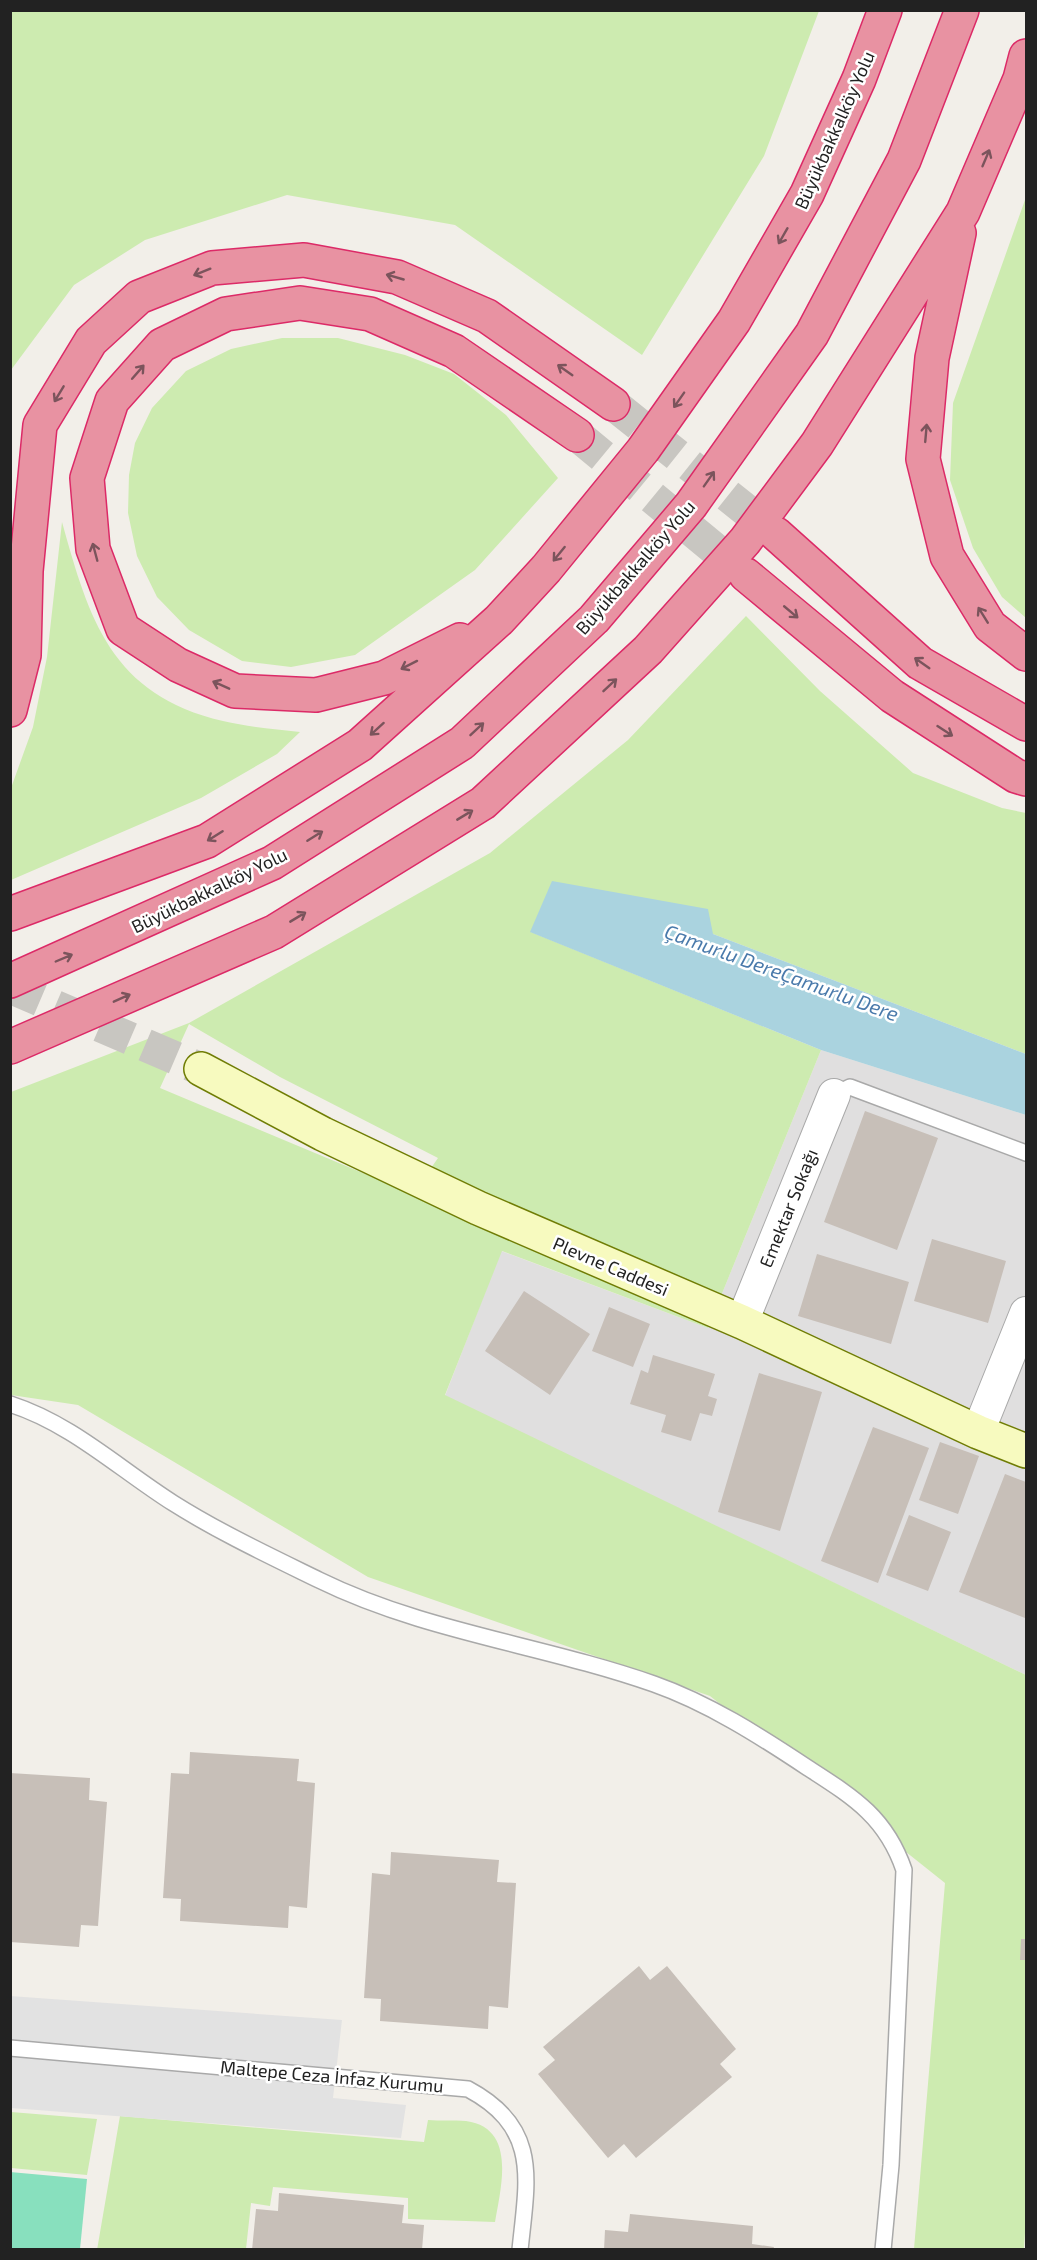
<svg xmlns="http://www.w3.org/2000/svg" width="1037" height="2260" font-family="'Exo 2',sans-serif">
	<rect width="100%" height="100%" fill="#f2efe9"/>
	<path fill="#e0dfdf" d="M821 1050 1026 1115V1675L445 1396 501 1251 708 1328Z"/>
	<path fill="#cdebb0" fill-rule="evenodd" d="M11 10H819V11L764 156 642 355 455 225 287 195 145 240 74 285 11 370Z
		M1026 197V618L1002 597 973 548 950 480 953 403Z
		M282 338H338L405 355 454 374 506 415 558 478 475 570 355 655 291 667 242 661 189 630 157 597 137 556 128 513 129 475 135 443 152 408 186 371 231 349Z
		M62 522C89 619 111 695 223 721 248 727 275 729 300 732L277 754 201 798 11 880V788L33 727 47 657Z
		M746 616 820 691 913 773 1002 808 1026 813V1054L713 934 541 908 531 932 821 1050 708 1328 502 1251 445 1395 1026 1675V2217L1024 2249H914L945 1883 710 1696 368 1577 78 1405 11 1395V1092L189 1023 490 853 628 740ZM189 1024 280 1077 438 1158 413 1194 160 1088Z
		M11 2112 97 2119 87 2175 11 2168Z
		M120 2116 424 2142 428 2120C440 2121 453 2120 466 2121 517 2128 501 2187 495 2222L408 2219V2198L273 2187 270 2206 251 2203 246 2249 97 2250Z"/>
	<path fill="#88e0be" d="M10 2172 87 2179 80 2249H11Z"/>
	<path fill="#e2e2e2" d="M10 1996 342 2020 333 2098 406 2105 401 2138 11 2108Z"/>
	<path fill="#aad3df" d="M552 881 708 909 713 934 1026 1054V1115L821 1050 530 932Z"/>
	<path fill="#c7bfb8" d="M865 1111 938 1138 897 1250 824 1222Z
		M932 1239 1006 1261 988 1323 914 1301Z
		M817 1254 909 1282 891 1344 798 1316Z
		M524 1291 590 1334 550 1395 485 1351Z
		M609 1307 650 1324 633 1367 592 1351Z
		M653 1355 715 1374 708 1396 717 1399 712 1416 700 1413 691 1441 661 1432 666 1415 630 1404 641 1370 648 1373Z
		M759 1373 822 1392 780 1531 718 1512Z
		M873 1427 929 1448 878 1583 821 1561Z
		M940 1442 979 1456 958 1514 919 1500Z
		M1005 1474 1026 1482 1025 1618 959 1592Z
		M909 1515 951 1532 928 1591 886 1575Z
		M190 1752 299 1759 297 1781 315 1783 307 1908 289 1906 288 1928 180 1921 181 1899 163 1898 171 1773 189 1774Z
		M10 1773 90 1778 89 1800 107 1802 98 1926 81 1925 79 1947 10 1942Z
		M391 1852 499 1860 497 1882 516 1883 508 2008 489 2006 488 2029 380 2021 381 1999 364 1998 372 1873 390 1875Z
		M1021 1939H1026V1960H1020Z
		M639 1966 650 1980 667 1966 736 2049 720 2064 732 2077 636 2158 624 2144 608 2158 538 2074 555 2060 543 2047Z
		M279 2193 404 2205 402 2223 424 2225 422 2250H252L256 2209 278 2211Z
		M630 2214 753 2226 752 2244 774 2247 773 2250H604L605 2230 628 2232Z"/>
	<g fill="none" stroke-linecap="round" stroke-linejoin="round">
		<path stroke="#c8c6c1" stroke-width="33" stroke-dasharray="33 16" stroke-linecap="butt" d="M10 987 201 1069"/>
		<path stroke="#c8c6c1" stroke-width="33" stroke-dasharray="33 16" stroke-linecap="butt" d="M613 404 776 534
			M577 435 746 575"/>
		<defs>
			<path id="lane" d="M834 1095 850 1087 1026 1153
				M10 1404C72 1424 118 1468 173 1503 219 1532 270 1556 319 1580 425 1632 543 1645 654 1684 708 1703 760 1736 808 1768 853 1797 886 1817 904 1870L891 2165 883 2250
				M10 2048 468 2089C541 2128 527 2180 520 2250"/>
			<path id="street" d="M742 1322 834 1095
				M978 1432 1026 1313"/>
			<path id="secondary" d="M201 1069 323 1134 478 1208 742 1322 978 1432 1026 1451"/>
			<path id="highway" d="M959 233 932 358 923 459 947 556 990 626 1026 654
				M776 534 920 663 1026 724
				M746 575 892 696 1016 776 1026 779
				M460 640 384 678 316 695 235 691 178 665 123 629 93 549 87 478 112 401 162 345 226 314 300 303 370 314 454 351 577 435
				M10 710 24 655 26 571 40 425 91 341 139 297 212 268 304 260 397 277 487 316 613 404
				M10 914 207 841 360 745 499 620 546 569 643 450 734 321 807 194 859 79 885 10
				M10 981 272 863 462 743 594 619 691 505 812 334 904 160 962 10
				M10 1047 274 932 483 803 648 650 745 541 817 444 963 212 1020 79 1026 56"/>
		</defs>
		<use href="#lane" stroke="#a9a9a9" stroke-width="18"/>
		<use href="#street" stroke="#a9a9a9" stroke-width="34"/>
		<use href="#secondary" stroke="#707d05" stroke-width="36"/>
		<use href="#highway" stroke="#dc2a67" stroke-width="36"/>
		<use href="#lane" stroke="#fff" stroke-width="15"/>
		<use href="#street" stroke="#fff" stroke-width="32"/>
		<use href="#secondary" stroke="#f7fabf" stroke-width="33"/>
		<use href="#highway" stroke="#e892a2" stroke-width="33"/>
	</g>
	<defs><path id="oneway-shaft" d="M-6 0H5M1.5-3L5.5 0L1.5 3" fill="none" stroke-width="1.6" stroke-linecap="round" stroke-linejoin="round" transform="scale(1.5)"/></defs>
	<g stroke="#7b545c">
		<use href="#oneway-shaft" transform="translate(986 158) rotate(-67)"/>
		<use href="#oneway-shaft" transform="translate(783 236) rotate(120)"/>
		<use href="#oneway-shaft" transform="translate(202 272) rotate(158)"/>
		<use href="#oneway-shaft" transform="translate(395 277) rotate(-164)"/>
		<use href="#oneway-shaft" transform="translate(565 370) rotate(-145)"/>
		<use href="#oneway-shaft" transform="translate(138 372) rotate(-49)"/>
		<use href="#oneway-shaft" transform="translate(59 394) rotate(121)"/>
		<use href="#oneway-shaft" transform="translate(679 400) rotate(125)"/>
		<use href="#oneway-shaft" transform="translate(926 433) rotate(-85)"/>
		<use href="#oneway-shaft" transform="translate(709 479) rotate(-55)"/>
		<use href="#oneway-shaft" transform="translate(95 552) rotate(-105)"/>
		<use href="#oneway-shaft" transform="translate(559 554) rotate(129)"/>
		<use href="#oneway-shaft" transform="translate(791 612) rotate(40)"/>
		<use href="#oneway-shaft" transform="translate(983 615) rotate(-122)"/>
		<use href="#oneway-shaft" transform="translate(922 663) rotate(-145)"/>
		<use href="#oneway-shaft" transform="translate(409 665) rotate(153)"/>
		<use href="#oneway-shaft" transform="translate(221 685) rotate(-156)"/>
		<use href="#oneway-shaft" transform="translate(610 685) rotate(-43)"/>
		<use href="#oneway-shaft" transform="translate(377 729) rotate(138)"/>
		<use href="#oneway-shaft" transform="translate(477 729) rotate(-43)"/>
		<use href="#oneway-shaft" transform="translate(945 731) rotate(33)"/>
		<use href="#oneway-shaft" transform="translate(465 815) rotate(-31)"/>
		<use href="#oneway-shaft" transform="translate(215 836) rotate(148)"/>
		<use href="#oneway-shaft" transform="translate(315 836) rotate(-32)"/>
		<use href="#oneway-shaft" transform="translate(298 917) rotate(-31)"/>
		<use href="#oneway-shaft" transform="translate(64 958) rotate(-23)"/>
		<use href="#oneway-shaft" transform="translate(122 998) rotate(-24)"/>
	</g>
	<g text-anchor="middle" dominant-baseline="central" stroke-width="5" stroke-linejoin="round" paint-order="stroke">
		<g font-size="18" fill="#222" stroke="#fff">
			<text transform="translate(834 130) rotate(-66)">Büyükbakkalköy Yolu</text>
			<text transform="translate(635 567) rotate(-49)">Büyükbakkalköy Yolu</text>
			<text transform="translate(209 890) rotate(-26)">Büyükbakkalköy Yolu</text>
			<text transform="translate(788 1208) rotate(-68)">Emektar Sokağı</text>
			<text transform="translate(611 1266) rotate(23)">Plevne Caddesi</text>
			<text transform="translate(332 2076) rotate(5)">Maltepe Ceza İnfaz Kurumu</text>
		</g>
		<g font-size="20" font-style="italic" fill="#4a7aab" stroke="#fff">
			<text transform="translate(782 972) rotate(20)">Çamurlu DereÇamurlu Dere</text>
		</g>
	</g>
	<rect width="1037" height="2260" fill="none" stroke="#222222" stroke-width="24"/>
</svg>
